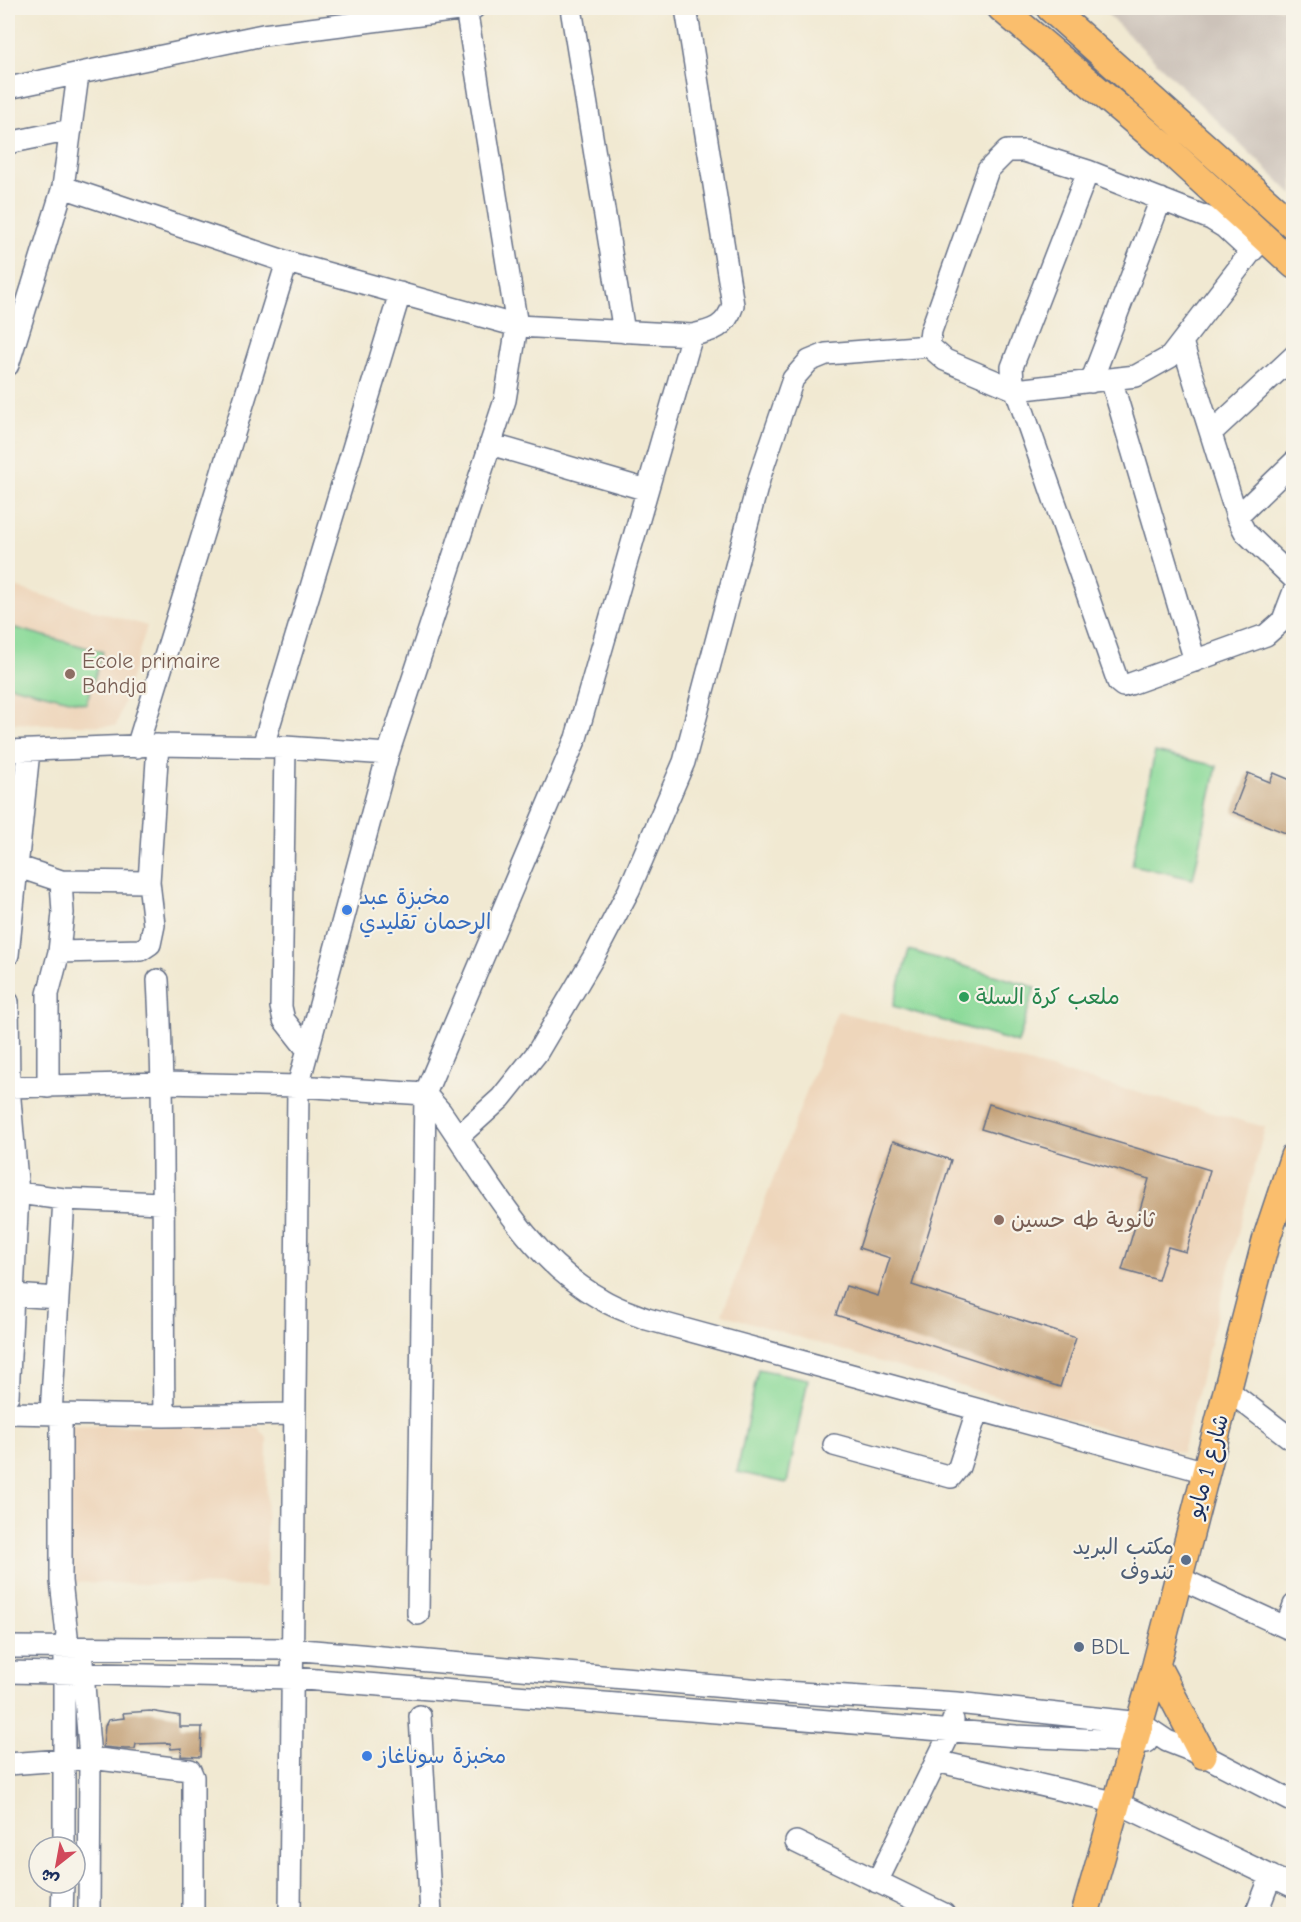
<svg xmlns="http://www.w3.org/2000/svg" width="1301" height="1922" font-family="'Comic Neue','Playpen Sans Arabic',sans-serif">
	<rect width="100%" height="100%" fill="#f7f3e8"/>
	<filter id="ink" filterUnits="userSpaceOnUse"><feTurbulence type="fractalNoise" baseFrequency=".0167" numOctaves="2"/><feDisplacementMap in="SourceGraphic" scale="12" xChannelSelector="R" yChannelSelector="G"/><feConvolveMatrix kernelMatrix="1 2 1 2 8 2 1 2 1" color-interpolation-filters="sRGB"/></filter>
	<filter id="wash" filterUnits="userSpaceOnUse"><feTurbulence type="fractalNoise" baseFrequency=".008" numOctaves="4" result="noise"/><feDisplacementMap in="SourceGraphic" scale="24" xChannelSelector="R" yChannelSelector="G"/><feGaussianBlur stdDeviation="1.35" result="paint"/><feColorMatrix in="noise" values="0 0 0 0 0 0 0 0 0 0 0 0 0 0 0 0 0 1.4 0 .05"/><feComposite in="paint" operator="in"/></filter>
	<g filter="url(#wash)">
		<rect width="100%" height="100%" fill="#f1e9d2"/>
		<path fill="#eed6bb" d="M8 585 147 626 116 726 8 723Z
			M837 1011 1265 1127 1182 1453 722 1314Z
			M68 1425 258 1427 267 1438 266 1587 67 1582Z"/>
		<path fill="#ccc2b9" d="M1101 8H1293V195Z"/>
		<path fill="#8bda99" stroke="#53847c" stroke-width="1.5" d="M8 626 103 652 86 704 8 685Z
			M1155 752 1217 766 1193 879 1132 865Z
			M909 950 1035 987 1018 1043 893 1006Z
			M758 1369 808 1379 787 1483 737 1472Z"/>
		<g id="blocks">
			<path fill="#c4a279" d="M1248 773 1270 782 1274 773 1293 781V836L1233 812Z
				M989 1104 1210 1170 1186 1252 1168 1247 1158 1280 1122 1270 1149 1179 981 1129Z
				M893 1141 951 1160 912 1285 1076 1338 1060 1387 836 1315 846 1286 878 1296 890 1258 859 1248Z
				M150 1711 180 1716V1727H202L201 1757 181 1756 182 1748 171 1749 170 1743 136 1744 135 1749H125L103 1747 105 1726 108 1720 124 1718 123 1713Z"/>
		</g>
	</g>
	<g filter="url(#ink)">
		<use href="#blocks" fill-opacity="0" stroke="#667087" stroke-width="1.5"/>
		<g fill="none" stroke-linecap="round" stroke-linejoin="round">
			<defs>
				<path id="minor" d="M571 8 624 332
					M686 8 733 305C726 327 713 331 692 335
					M8 88 263 35 474 8
					M8 143 71 130
					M1088 171 1012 367 1013 382 1118 682 1123 686 1130 684 1266 635 1283 620 1294 591
					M63 187 287 262 517 326 692 335 576 738 425 1094 441 1112C487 1178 528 1259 601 1299 615 1308 632 1313 647 1319L1206 1472
					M1251 252 1224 227 1211 219 1088 171 1024 151H1007L988 170 931 331 929 346 945 360 1016 390 1136 376 1170 357 1251 252 1265 238
					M1182 342 1237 517 1245 532 1294 579
					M8 365 63 187 78 75
					M1111 379 1195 661
					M1091 382 1161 199
					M1211 433 1294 356
					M490 444 647 490
					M1237 517 1294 462
					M263 746 400 293
					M137 747 287 262
					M285 747 281 1007 284 1020 306 1048
					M8 751 158 745 285 747 388 754
					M16 866 61 881 149 882
					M59 952 141 950 150 944 154 925 149 882 158 745
					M8 955 29 751
					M158 980C166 1125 162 1270 164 1416
					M8 1002 9 1088 18 1193 8 1396
					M8 1087 164 1083 298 1086 425 1094 418 1614
					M48 1087V994L59 952 63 913 61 881
					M458 1137 501 1098 537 1053 596 953 629 890 684 762 760 476 793 379 809 361 826 354 929 346
					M18 1193 64 1199 161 1203
					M13 1295 58 1298
					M1229 1391 1294 1441
					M8 1413 164 1416 294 1414
					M51 1414 64 1199
					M61 1414V1581L67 1635 64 1649V1847
					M834 1445 951 1477 959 1467 977 1411
					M1179 1578 1294 1631
					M1286 1627 1294 1605
					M8 1647 291 1649 784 1692 957 1703 1140 1723 1167 1741 1203 1755 1294 1802
					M82 1661 90 1758 89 1914
					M8 1672 292 1678 1016 1736 1147 1742
					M420 1716 431 1914
					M936 1761 1118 1803 1294 1887
					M8 1764 90 1758 190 1770 193 1777V1914
					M796 1842 944 1914
					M877 1882 951 1731 953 1720
					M62 1914 63 1883
					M290 1914 298 1086 388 754 505 400 517 326 466 8
					M1256 1914 1271 1876"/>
				<path id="major" d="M1001 8 1164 146 1294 265
					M1050 8 1294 226
					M1156 1665 1203 1755
					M1085 1914 1156 1665 1267 1237 1294 1156"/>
			</defs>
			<use href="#minor" stroke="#667087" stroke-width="24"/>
			<use href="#major" stroke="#667087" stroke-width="30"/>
			<use href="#minor" stroke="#fff" stroke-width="21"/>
			<use href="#major" stroke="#fabe6d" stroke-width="27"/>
		</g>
	</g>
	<g fill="#8d6e63" stroke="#f7f3e8" stroke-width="2">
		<circle cx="70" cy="674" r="6"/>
		<circle cx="999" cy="1220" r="6"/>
	</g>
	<g fill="#3f7fe0" stroke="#f7f3e8" stroke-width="2">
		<circle cx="347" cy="910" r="6"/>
		<circle cx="367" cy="1756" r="6"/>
	</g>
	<circle fill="#2e9e5b" stroke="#f7f3e8" stroke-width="2" cx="964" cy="997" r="6"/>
	<g fill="#5c6f8a" stroke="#f7f3e8" stroke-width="2">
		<circle cx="1186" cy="1560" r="6"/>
		<circle cx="1079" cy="1647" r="6"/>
	</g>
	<g text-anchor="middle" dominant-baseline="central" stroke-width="4.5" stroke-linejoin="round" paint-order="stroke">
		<g font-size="22" fill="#785e54" stroke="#f7f3e8" text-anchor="start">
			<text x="82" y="661">École primaire<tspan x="82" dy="25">Bahdja</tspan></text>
			<text x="1011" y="1220">ثانوية طه حسين</text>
		</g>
		<g font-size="22" fill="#366cbe" stroke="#f7f3e8" text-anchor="start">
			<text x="359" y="897">مخبزة عبد<tspan x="359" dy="25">الرحمان تقليدي</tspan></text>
			<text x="379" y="1756">مخبزة سوناغاز</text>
		</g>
		<g font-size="22" fill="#27864d" stroke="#f7f3e8" text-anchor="start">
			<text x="976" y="997">ملعب كرة السلة</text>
		</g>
		<g font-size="22" fill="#1b2f5e" stroke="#f7f3e8">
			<text transform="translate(1208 1466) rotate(-75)">شارع 1 مايو</text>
		</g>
		<g font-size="22" fill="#4e5e75" stroke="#f7f3e8" text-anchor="end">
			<text x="1174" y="1547">مكتب البريد<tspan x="1174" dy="25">تندوف</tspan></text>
			<text x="1091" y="1647" text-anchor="start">BDL</text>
		</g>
	</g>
	<rect width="1301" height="1922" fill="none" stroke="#f7f3e8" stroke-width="30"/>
	<g transform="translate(57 1865) rotate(211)"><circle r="28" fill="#f7f3e8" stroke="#9fa5b1" stroke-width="1.5"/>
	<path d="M0-4.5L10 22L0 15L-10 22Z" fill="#d1495b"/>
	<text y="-9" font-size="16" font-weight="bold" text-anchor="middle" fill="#1b2f5e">ش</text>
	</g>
</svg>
